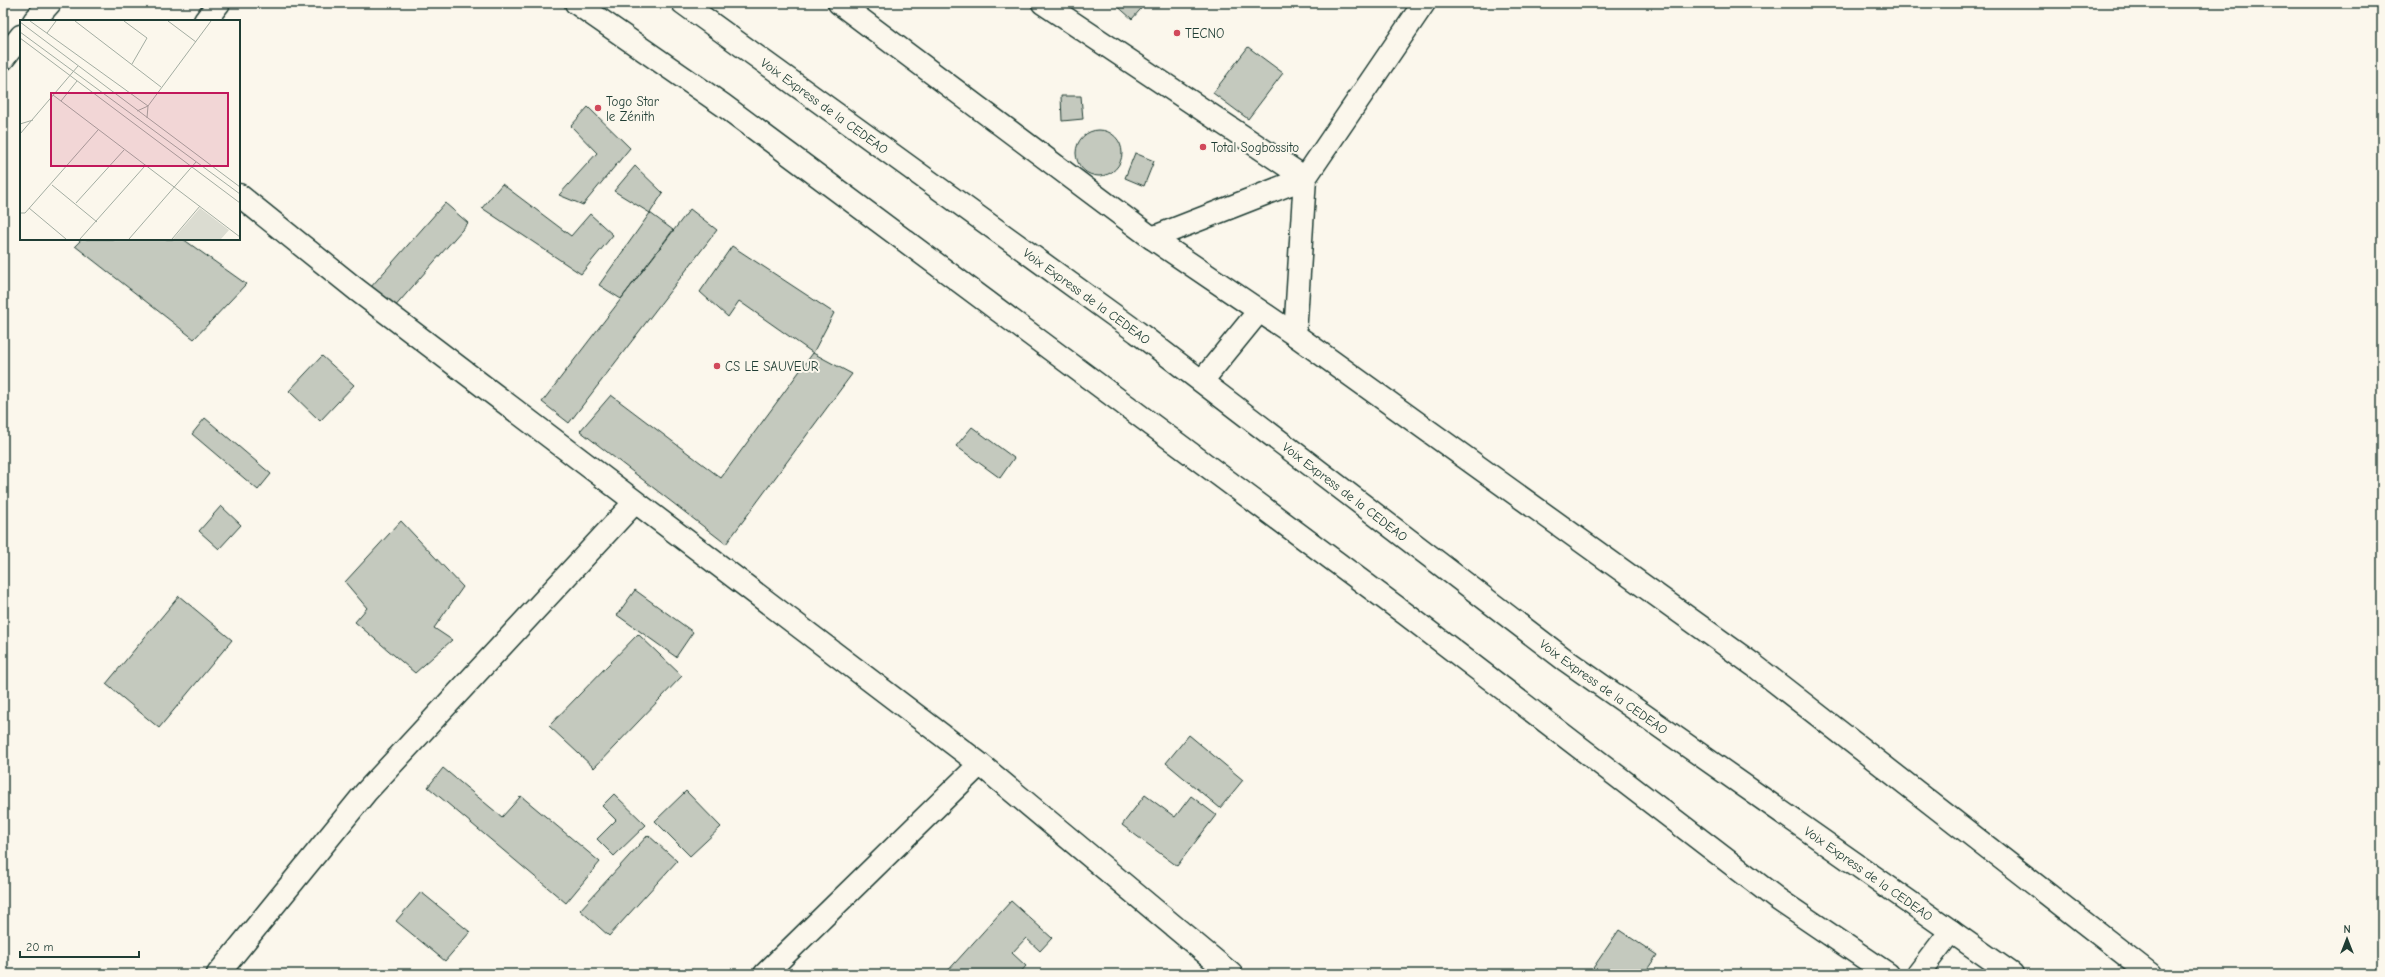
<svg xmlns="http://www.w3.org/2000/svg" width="2385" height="977" font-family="'Comic Neue',sans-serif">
	<rect width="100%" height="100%" fill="#fbf7ec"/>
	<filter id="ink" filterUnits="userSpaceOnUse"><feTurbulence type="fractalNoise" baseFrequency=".025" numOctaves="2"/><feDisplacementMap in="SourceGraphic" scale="8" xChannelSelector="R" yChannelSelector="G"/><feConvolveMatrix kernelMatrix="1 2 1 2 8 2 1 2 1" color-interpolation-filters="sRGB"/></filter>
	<g filter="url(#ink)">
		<path fill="#c4c9be" stroke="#1f3d34" d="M1114 3H1146L1132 19Z
			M1248 47 1283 73 1248 119 1213 93Z
			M1061 96H1081L1083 119 1062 121Z
			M588 107 630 148 583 205 559 195 597 153 571 126Z
			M1076 153a23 23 0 1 1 46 0a23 23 0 1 1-46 0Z
			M1135 153 1154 161 1144 186 1125 178Z
			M635 166 663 193 650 213 614 191Z
			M502 184 571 236 590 214 613 235 581 274 482 208Z
			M445 203 468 223 393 309 370 288Z
			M690 209 717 230 569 423 542 402Z
			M650 213 673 230 621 299 599 285Z
			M82 239H183L246 284 194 339 75 246Z
			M732 246 834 313 813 353 739 301 728 317 700 292Z
			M813 353 852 374 726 544 580 431 611 395 721 478Z
			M322 356 354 385 320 421 289 391Z
			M205 418 271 474 258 490 192 434Z
			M972 427 1014 458 1000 478 956 446Z
			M221 506 241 525 219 549 199 531Z
			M401 521 463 587 434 628 452 640 415 673 355 622 367 608 345 582Z
			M635 590 693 632 676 657 617 615Z
			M179 596 232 640 159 728 106 684Z
			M638 634 682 676 594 768 549 726Z
			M1189 735 1243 780 1220 808 1166 763Z
			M443 768 502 817 521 796 600 862 566 903 428 787Z
			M686 791 721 827 690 856 655 821Z
			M614 794 646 825 614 856 597 839 616 820 602 806Z
			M1145 795 1175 817 1191 796 1216 815 1177 866 1122 825Z
			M648 835 677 861 609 936 580 910Z
			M421 892 470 932 445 961 396 921Z
			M1011 901 1052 938 1040 951 1026 938 1012 953 1026 966 1019 974H945Z
			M1619 930 1657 955 1644 974H1589Z"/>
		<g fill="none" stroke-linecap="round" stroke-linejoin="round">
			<defs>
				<path id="street" d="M576 3 723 105 1407 615 1776 898 1888 974
					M1043 3 1305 178
					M205 21 219 3
					M239 195 357 290 980 764 1231 974
					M1152 238 1305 178
					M1295 335 1305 178 1424 3
					M218 974 366 792 635 502
					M765 974 980 764
					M1918 974 1951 931"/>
				<path id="secondary" d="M34 21 50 3
					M3 59 21 36"/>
				<g id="primary">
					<path id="s1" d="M683 3 1137 332 1564 659 2012 974"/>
					<path d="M839 3 1152 238 1295 335 1755 666 2150 974"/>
					<path d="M1202 381 1259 311"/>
				</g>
			</defs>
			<use href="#street" stroke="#1f3d34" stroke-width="25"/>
			<use href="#secondary" stroke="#1f3d34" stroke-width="25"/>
			<use href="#primary" stroke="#1f3d34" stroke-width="25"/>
			<use href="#street" stroke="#fbf7ec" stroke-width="22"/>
			<use href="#secondary" stroke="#fbf7ec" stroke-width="22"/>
			<use href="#primary" stroke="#fbf7ec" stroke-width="22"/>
		</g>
	</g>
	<g fill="#d1495b" stroke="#fbf7ec" stroke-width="1.5">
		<circle cx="1177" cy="33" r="4"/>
		<circle cx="598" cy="108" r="4"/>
		<circle cx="1203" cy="147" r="4"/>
		<circle cx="717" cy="366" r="4"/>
	</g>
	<g text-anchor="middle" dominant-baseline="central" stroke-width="4" stroke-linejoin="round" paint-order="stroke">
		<g font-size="13" fill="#1f3d34" stroke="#fbf7ec" text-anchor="start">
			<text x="1185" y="33">TECNO</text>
			<text x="606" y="101">Togo Star<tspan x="606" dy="15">le Zénith</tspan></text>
			<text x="1211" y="147">Total Sogbossito</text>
			<text x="725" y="366">CS LE SAUVEUR</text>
		</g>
		<g font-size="13" fill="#1f3d34" stroke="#fbf7ec">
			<text stroke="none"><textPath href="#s1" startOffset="175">Voix Express de la CEDEAO</textPath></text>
			<text stroke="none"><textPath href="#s1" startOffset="499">Voix Express de la CEDEAO</textPath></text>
			<text stroke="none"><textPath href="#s1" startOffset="823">Voix Express de la CEDEAO</textPath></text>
			<text stroke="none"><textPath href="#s1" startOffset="1147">Voix Express de la CEDEAO</textPath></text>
			<text stroke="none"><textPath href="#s1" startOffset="1471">Voix Express de la CEDEAO</textPath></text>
		</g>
	</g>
	<g transform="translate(20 20)">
		<rect width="220" height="220" fill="#fbf7ec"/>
		<path d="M180 188 209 210 201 219H153Z" fill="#dbdcd1"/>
		<path fill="none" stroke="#a3ada2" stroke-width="1" d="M10 1 128 86M55 1 141 67M104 1 127 18 112 44M148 1 176 22M0 2 220 167M0 12 220 174M27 13 36 1M0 18 220 183M33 75 220 217M41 81 57 61M117 91 128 86M127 98 128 86 191 1M0 104 13 100M0 114 58 46M32 165 77 202M56 183 104 130M9 188 46 219M0 193H5L78 110M60 219 124 147M109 219 176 142M152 219 180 186"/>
		<path fill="#c2185b" fill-opacity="0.15" stroke="#c2185b" stroke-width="2" d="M31 73H208V146H31Z"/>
		<rect width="220" height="220" fill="none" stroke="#1f3d34" stroke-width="2"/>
	</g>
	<rect width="2385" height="977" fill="none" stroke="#fbf7ec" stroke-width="16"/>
	<rect x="8" y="8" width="2369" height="961" fill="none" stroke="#1f3d34" stroke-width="1.5" filter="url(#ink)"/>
	<g transform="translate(2347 939)" stroke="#fbf7ec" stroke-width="3" paint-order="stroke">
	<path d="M0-3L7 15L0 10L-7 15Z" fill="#1f3d34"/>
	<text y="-6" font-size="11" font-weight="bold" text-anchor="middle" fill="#1f3d34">N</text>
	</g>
	<path d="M20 951v6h119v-6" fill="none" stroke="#1f3d34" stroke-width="2"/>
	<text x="26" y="951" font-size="12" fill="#1f3d34" stroke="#fbf7ec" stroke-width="3" paint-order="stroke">20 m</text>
</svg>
